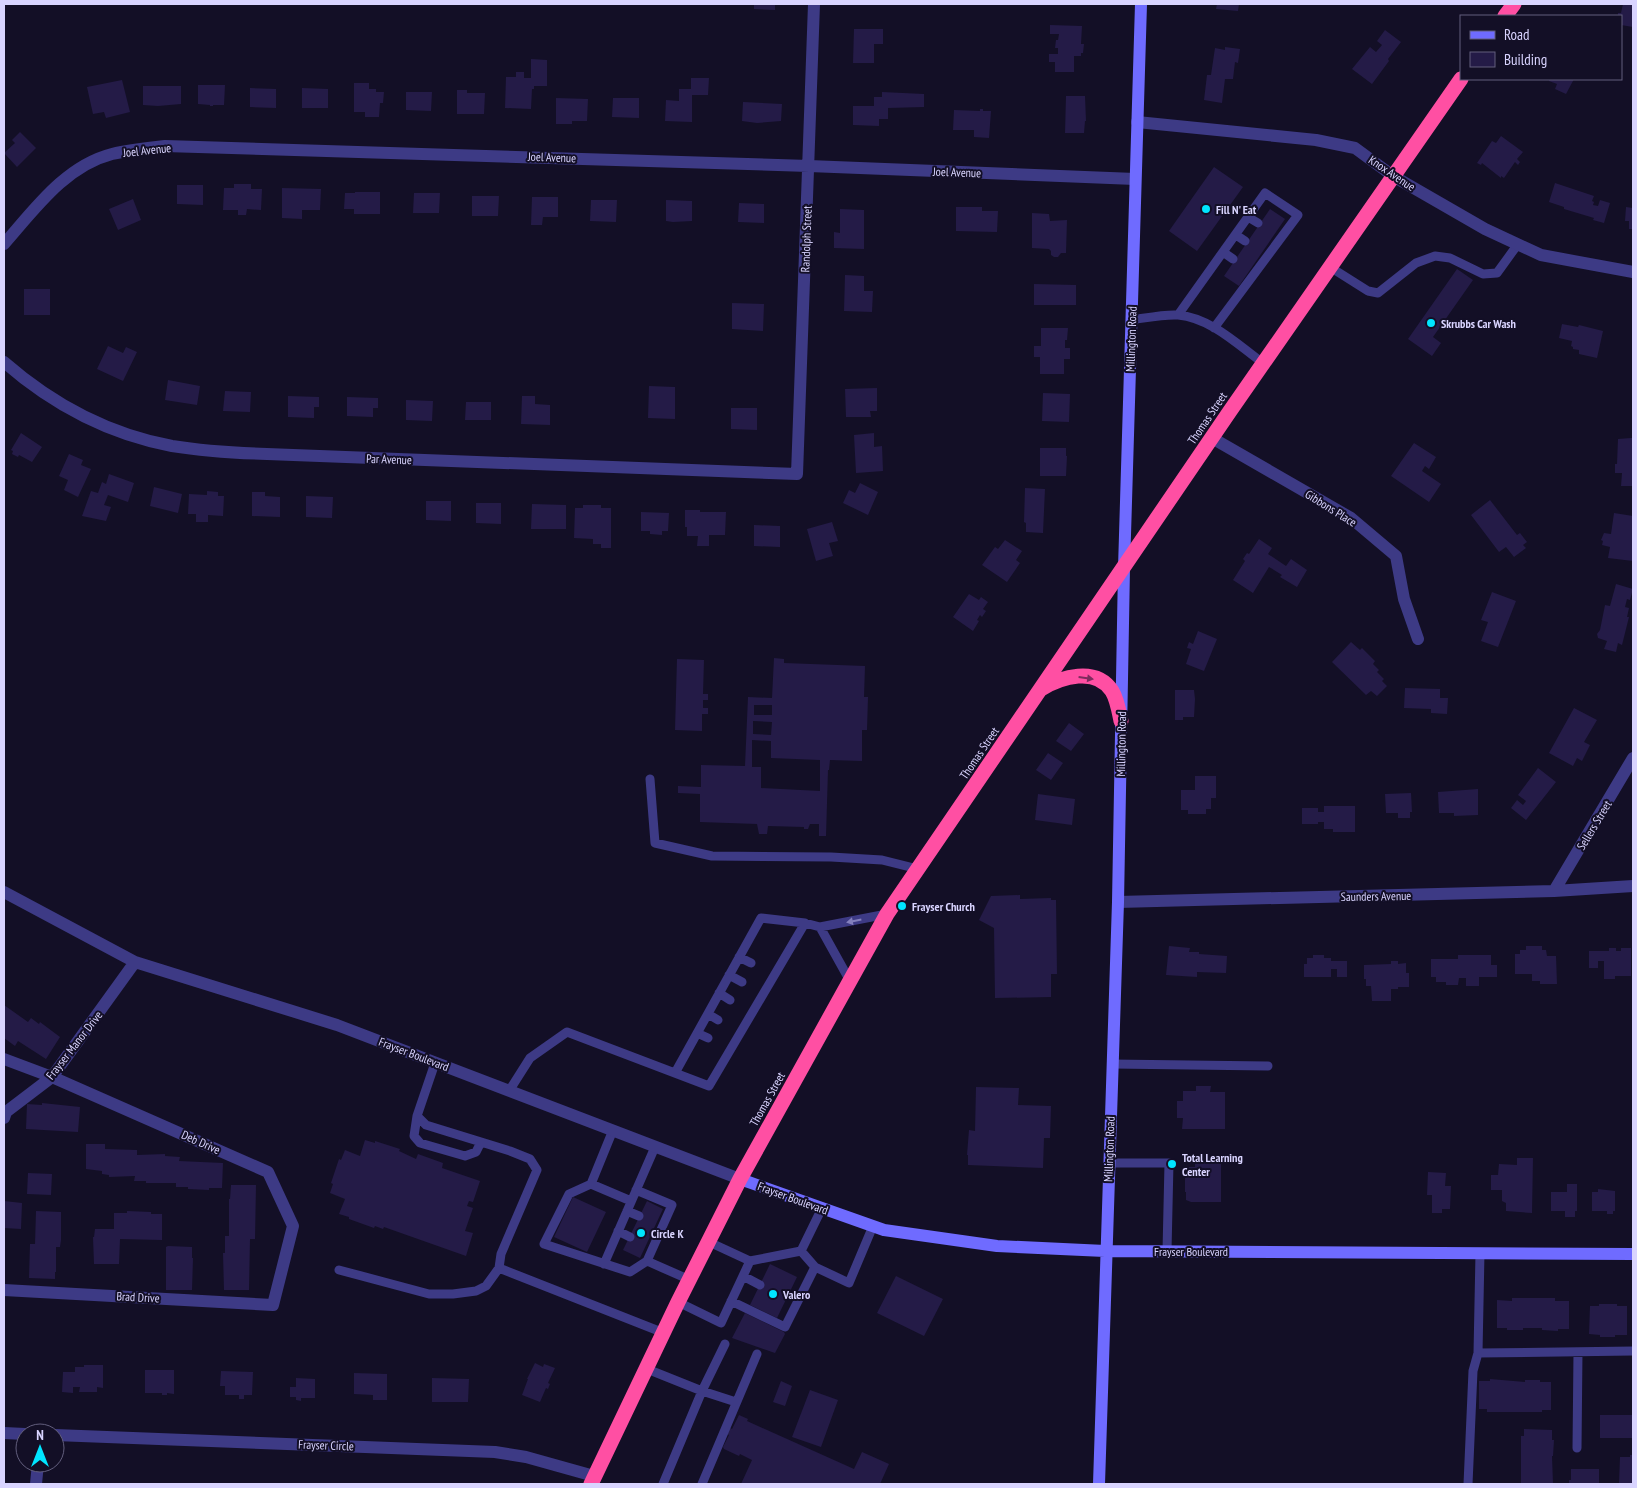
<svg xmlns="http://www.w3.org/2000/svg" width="1637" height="1488" font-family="'PT Sans Narrow',sans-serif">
	<rect width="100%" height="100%" fill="#130f26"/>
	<path fill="#241b47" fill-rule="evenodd" d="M754 4H775V10L754 9Z
		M1217 4H1239L1238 11 1216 9Z
		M1623 4H1633V27L1621 25V16H1618V13H1621Z
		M1050 25 1082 26 1081 44H1084L1083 53H1081V56H1074V72H1055V62H1049V54H1058V48H1055L1056 40H1058L1059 34H1050Z
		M854 29H883V44H874V63H853Z
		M1385 30 1401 42 1388 59 1389 61 1372 84 1352 69 1370 47 1376 52 1382 45 1377 41Z
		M1225 47 1240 49 1238 63 1235 62 1233 79H1225L1222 103 1204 100 1207 75H1211L1215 48 1225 50Z
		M531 59 547 60V86H534V89H532L531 109 505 108 506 77H516V72H524V78H531Z
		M691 78H709L708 95H692V122L665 121 666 100 679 101V89H691Z
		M1549 79H1574L1566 94 1555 89 1557 84 1549 81Z
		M122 80 130 112 106 118 104 112 93 114 87 87Z
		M354 83H369V89H376V92H384L383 103H380L379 117H365V112H354Z
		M198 85H225L224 105H213V106H210V105L198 104Z
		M143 86H181V104L158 106 143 105Z
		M250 88 276 89V108L250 107Z
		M302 88 328 89V108H302Z
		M457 90H467V93H485L484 114H457Z
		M406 92H432L431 111 406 110Z
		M882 92 924 94V107L888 108V119H879V126L853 125V106H874V97H882Z
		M1066 96H1085L1086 121H1085L1084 133H1065Z
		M556 98 588 99 587 121H572V124H556Z
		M613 98H639V118L612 117Z
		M743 102 782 104 781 121 757 123 742 121Z
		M980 109H983V111H991L989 138 974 137V130H953L954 110 980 111Z
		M20 132 36 148 17 167 4 153 15 143 12 140Z
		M1501 136 1523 152 1517 159 1520 162 1518 165 1515 162 1504 178 1501 176V178L1482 163 1481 165 1477 163 1492 141 1496 143Z
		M1214 167 1243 187 1197 251 1169 231Z
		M1555 183 1594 196 1592 201 1594 202 1593 205 1598 206 1600 200 1610 203 1604 223 1593 220 1594 218 1564 209V207L1549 202Z
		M234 184H251V189H262L261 210 247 209 246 215H238V210H223L224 188H234Z
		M177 185H203V205L177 204Z
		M282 188 321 189 320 210H302V219L282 218Z
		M355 192H380V214H354V209H344L345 193H355Z
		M414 193H440L439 213H413Z
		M472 196H499L498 216H472Z
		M532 197H558V217H543L542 225H531Z
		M133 199 141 220 118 230 109 209Z
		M591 200H617L616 222 590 221Z
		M666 200 692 201V221L673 222 666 221Z
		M739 203 764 204V223L738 222Z
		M956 207H982V211H998L997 232 956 231Z
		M1626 207 1633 208V229H1629V221H1625Z
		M840 209 864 210V249L834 248V232L840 233Z
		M1270 209 1285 219 1239 286 1224 276Z
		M1032 213 1049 214 1050 221 1067 220 1066 253H1061L1058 257H1054L1051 255V251L1049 249 1032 248Z
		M1457 269 1473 280 1433 337 1441 343 1432 356 1408 339Z
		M845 275 864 276V291H873L872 312 844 311Z
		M1034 284 1076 285V305H1034Z
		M24 289H50V315H24Z
		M732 303 764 304 763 331 732 329Z
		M1562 324 1578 327 1579 325 1603 331 1597 358 1579 354V350L1573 349V347L1571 346 1572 341 1559 338Z
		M1041 328H1068L1067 340H1065V348H1070V359H1064V374H1040V357H1034V346H1041Z
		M108 346 123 353 126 347 137 352 123 381 97 369Z
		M168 380 200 386 197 405 165 400Z
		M649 386 675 387V419L648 418Z
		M877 388V411H870L871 417H846L845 389Z
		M225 391 251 392 250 412 223 411Z
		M1043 393 1070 394 1069 422 1042 421Z
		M288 396 319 397V407H314V418L288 417Z
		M522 396H535V404L550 405V425L521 424Z
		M347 397 378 398V408H373V417L347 416Z
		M406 400 433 401 432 421 406 420Z
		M466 402H491V420H465Z
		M731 408H757V430L731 429Z
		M21 433 42 447 32 462 19 455 18 457 12 454 13 451 11 450Z
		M874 433V447L882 446 883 471 856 473 854 435Z
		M1631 438H1633V486H1621L1622 473H1615V464H1617L1618 439Z
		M1414 443 1436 457 1429 469 1425 466 1422 471 1441 484 1429 502 1391 476Z
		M1040 448H1066V456H1067L1066 476H1040Z
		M69 454 83 460 81 465 91 469 78 497 64 490 68 480 59 476Z
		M109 474 134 483 128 502 108 495 104 505 111 507 106 521 82 516 91 491 98 493 102 482 106 484Z
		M860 483 878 492 868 515 843 503 849 490 855 493Z
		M154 487 182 494 178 513 150 506Z
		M1025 488 1045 489 1043 533 1026 532V523L1024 522Z
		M207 491 218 492V496H224L223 516 208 515V522H196V514H188L189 494 207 495Z
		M252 492H265V496L280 497V517L252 516Z
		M306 496 333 497 332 518 306 517Z
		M1490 500 1517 535 1520 533 1527 542 1523 545 1526 548 1514 557 1506 547 1499 552 1471 515Z
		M426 501H451V521L426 520Z
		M476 503H501V524L476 523Z
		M532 504 566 505V529H531Z
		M583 505H601V508H611V548H601V544H593V539L574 538 575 508H583Z
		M685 510H700V512H726L725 535H709V546H697L698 536H687V527H685Z
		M641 512 669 513 668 531H662V535L650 534V531H641Z
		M1614 513 1633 516V561L1608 558 1610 547 1602 545 1603 541 1601 540 1604 533 1611 534Z
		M832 522 838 541 829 543 833 556 816 561 807 529Z
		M754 525 780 526V547L754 546Z
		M1259 539 1272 548 1268 554 1286 566 1291 559 1307 570 1297 587 1280 577 1282 575 1269 567 1253 593 1233 580 1245 561 1243 559 1247 553 1249 554Z
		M1005 540 1022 551 1016 560 1020 563 1007 582 982 565 995 547 998 549Z
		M1616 584 1633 589 1630 600 1627 599 1625 607 1629 608 1627 617H1629L1622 645 1618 643 1616 652 1604 649 1607 641 1598 638 1597 634 1600 630 1605 605 1610 606Z
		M1492 592 1516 601 1498 647 1481 641 1488 622 1481 620Z
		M969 594 979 600 981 597 988 602 983 609 986 611 982 617 980 615 977 620 979 621 973 631 953 617Z
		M1198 631 1217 639 1204 671 1186 664 1191 649 1187 648 1189 642 1193 644Z
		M1351 642 1360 650 1362 648 1375 661 1373 664 1379 670 1377 672 1384 679 1382 681 1387 686 1377 696 1371 691 1366 695 1332 662Z
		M774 658 784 659V663L865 666 864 697H868L867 730H862V761L830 760 829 770H828L826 836H819V824H810L808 829H804V827L768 826 767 834H759L757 824 700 822V794L678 793V786L701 787V765L745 766 748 697 772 698ZM754 705H772V715H754ZM753 721 772 722 771 735 753 734ZM752 740 771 741V758L820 760V791L761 788V767H752Z
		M677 659 704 660 703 694H708V700H703V708H708V714H702V731L675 730Z
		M1405 688 1440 689V698H1448L1447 714 1431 713V709L1404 708Z
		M1175 690H1194L1195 699 1194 717H1183V720H1175Z
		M1574 708 1597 720 1584 742 1590 745 1582 761 1577 758 1573 766 1549 753Z
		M1069 723 1084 734 1071 751 1056 741Z
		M1048 753 1063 763 1051 780 1036 770Z
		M1538 768 1556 782 1526 820 1511 808 1517 800 1523 805 1526 801 1518 795Z
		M1195 776H1216V798H1211V809H1206V814H1188V810H1181V790H1195Z
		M1478 789V815L1454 816V813H1439L1438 792Z
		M1411 793 1412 812H1410V818H1398V813H1386L1385 794Z
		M1038 794 1075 799 1072 825 1035 820Z
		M1324 806H1355V832H1333V829H1324V822H1318V824H1302V808H1318V812H1324Z
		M1020 895V899L1051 898V900H1056L1057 974H1051V997L995 998 994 928 979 920 991 896Z
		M1169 946 1190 948 1189 952H1199V954L1227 956 1226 973 1197 972V977L1166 975Z
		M1526 946H1542V950H1546L1547 956H1556L1557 984H1540V981H1532V974H1515V954H1520V950H1526Z
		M1609 948H1616V951H1621V948H1631V976H1615V979H1604V961H1598V968H1589V951H1609Z
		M1313 955H1324V958H1331V961H1347V977H1337V969H1331V977H1304V964H1307V958H1313Z
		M1458 955H1491V965H1497V977H1479V986H1466V978H1459L1458 985H1446V982H1436V977H1431V959H1458Z
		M1391 961H1398V964L1406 963V973H1409V987H1398V989H1391V1001H1372L1371 986H1366V979H1364V965L1391 964Z
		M4 1005 28 1022 31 1018 39 1024 40 1022 60 1037 46 1059 18 1041 15 1046 4 1038Z
		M1196 1086H1211L1210 1092H1225V1129H1182L1183 1118H1177V1101H1183V1091H1196Z
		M976 1087 1019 1088 1018 1105 1051 1106 1050 1138H1044L1043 1168 968 1165V1155H967L969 1130 975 1131Z
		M42 1103 80 1107 78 1132 26 1129 27 1104 42 1105Z
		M365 1140 375 1143V1141L400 1149 399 1151 416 1159 418 1154 443 1163 442 1168 480 1181 473 1202 469 1201 467 1206 473 1208 465 1231 473 1233 466 1256 384 1227 383 1229 375 1226 374 1228 349 1219V1217L339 1214 345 1199 330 1193 333 1184 331 1183 339 1159 341 1160 345 1150 360 1156Z
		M86 1144H105V1149L137 1150V1155L165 1154V1156L180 1157 179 1161 223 1163 222 1188H209V1190L188 1189V1187H176V1183H146V1181H134L135 1176 109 1177V1175L102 1174V1171L86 1169Z
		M1195 1157 1221 1158V1202H1191L1186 1200V1192H1185V1167H1195Z
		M1517 1158H1533L1532 1213 1506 1211V1203L1502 1201V1190H1491V1175H1498L1499 1164 1517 1165Z
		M1428 1172 1446 1173 1445 1186H1451L1450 1209H1442V1213H1432V1195H1427Z
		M28 1173 52 1174 51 1195 27 1194Z
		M1567 1184H1577V1211H1575V1217H1565V1211H1551V1192H1567Z
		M231 1185H256L255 1239H250L249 1290H224L223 1253H225V1236H229V1199H230Z
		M1598 1189 1615 1191V1211H1613V1214H1607V1211H1592V1192H1598Z
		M573 1197 606 1212 587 1252 554 1237Z
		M4 1201 22 1203 21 1229 4 1228Z
		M647 1201 663 1209 640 1258 623 1250Z
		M36 1211 61 1212V1240L60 1247H56V1272H55V1279L29 1278 30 1244H35Z
		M127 1211 151 1212V1214H162V1240L120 1239 119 1264H94L93 1237H94L95 1229H114V1213H127Z
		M168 1246 192 1247V1258H193L192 1290H166V1247Z
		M770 1264 797 1277 777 1318 750 1305Z
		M896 1276 943 1299 924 1336 877 1313Z
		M1512 1298H1555V1301H1569V1329H1558V1331L1542 1330V1328H1523V1330H1507V1328H1497V1300L1512 1301Z
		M1599 1304H1617V1306H1627V1335H1615V1337H1600V1335L1589 1334 1590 1306H1599Z
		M745 1313 784 1332 785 1334 775 1353 732 1338Z
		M535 1363 543 1367 544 1364 555 1368 548 1383 550 1384 548 1389 546 1388 540 1402 522 1395 528 1379H527Z
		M84 1365H103V1388L97 1387V1392H79L80 1387H73V1393L62 1392 63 1372H75V1367H84Z
		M145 1370H174V1394L167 1393V1395H162V1393H145Z
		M221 1371 253 1372 252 1395H244V1399H239V1395H225V1386H220Z
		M354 1373 387 1374V1400H373V1395L354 1394Z
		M296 1378 315 1379V1398H301V1401L296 1400V1397H290V1387H296Z
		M432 1378 469 1379 468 1402H432Z
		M1490 1379 1525 1382V1380H1540V1382H1551V1410H1542V1412H1487V1409H1479V1381H1490Z
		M781 1381 792 1386 785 1406 773 1402Z
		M810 1390 838 1400 821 1447 792 1437Z
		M739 1415 748 1419 747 1421 854 1469 862 1452 889 1464 880 1484H741L752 1460 740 1454 739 1456 724 1449 723 1447 729 1435 727 1434 730 1428 732 1429Z
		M1600 1415H1633V1438H1600Z
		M1524 1429 1552 1430V1440H1554L1553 1456H1552L1553 1484H1521V1436H1524Z
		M1630 1455H1633V1484H1619L1620 1457H1630Z
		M1571 1469H1599V1484H1569V1480H1571Z"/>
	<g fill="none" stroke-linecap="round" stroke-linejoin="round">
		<path stroke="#3d3a85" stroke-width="9" d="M1248 217 1258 223
			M1236 235 1245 241
			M1223 252 1233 259
			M1330 267 1368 291 1378 293 1416 263 1435 256 1450 258 1483 274 1497 273 1518 244
			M1178 315 1265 193 1298 215 1214 328
			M1131 320C1146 318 1164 314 1178 315 1211 318 1238 345 1263 363
			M650 779 655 843 712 856 831 857 882 860 918 869
			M820 927 850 981
			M739 957 751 963
			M729 975 742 982
			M719 993 730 1000
			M708 1014 718 1020
			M697 1033 708 1038
			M435 1063 417 1116 426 1125 510 1151 530 1159 537 1170 501 1254 499 1268 664 1333
			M1112 1064 1268 1066
			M675 1073 761 918 805 923
			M509 1091 530 1058 567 1032 709 1086 805 923 820 927 887 914
			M417 1116 414 1136 420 1143 465 1156 476 1152 481 1142
			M613 1130 591 1184 569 1194 544 1244 630 1272 647 1261 690 1280
			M1109 1163H1169L1167 1251
			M591 1184 631 1201
			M636 1190 672 1205 647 1261
			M627 1211 639 1216
			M618 1231 630 1237
			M1480 1253 1478 1353 1633 1351
			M750 1261 801 1251 822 1208
			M604 1264 655 1147
			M815 1267 849 1283 873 1226
			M339 1270 429 1294H453L476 1291 486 1286 499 1268
			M743 1276 760 1285
			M731 1301 785 1327 815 1267 801 1251
			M678 1302 721 1323 750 1261 709 1242
			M647 1369 702 1391 725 1344
			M1577 1448 1578 1352
			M663 1484 702 1391 736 1402
			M702 1484 757 1354
			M1468 1484 1473 1371 1478 1353"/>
		<path stroke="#3d3a85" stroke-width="12" d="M1137 122 1316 140 1355 148 1393 176 1485 229 1541 255 1633 272
			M4 244C34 210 65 166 112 154 129 150 147 148 165 146L809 166 1135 179
			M4 362C52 404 108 434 172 446 203 451 235 453 267 454L797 474 814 4
			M1212 438 1351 518 1396 556 1404 599 1418 639
			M1554 891 1633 758
			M4 892 135 962 337 1025 740 1179
			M1118 902 1554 891 1633 886
			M4 1059 52 1077 268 1172 293 1226 273 1305 4 1290
			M4 1118 6 1112 52 1077 135 962
			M4 1433 25 1434
			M55 1435 495 1452 526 1457 594 1476
			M36 1484 38 1463"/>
		<path stroke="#6f6bff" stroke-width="12" d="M740 1179 884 1230 997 1246 1105 1251 1633 1254
			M1099 1484 1118 902 1124 568 1141 4"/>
		<path stroke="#ff4fa3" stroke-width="15" d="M1505 16 1514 4
			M1041 689C1061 677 1096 666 1112 691 1117 699 1119 711 1121 721
			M591 1484 678 1302 740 1179 887 914 1230 411 1461 79"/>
	</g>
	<defs><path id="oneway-solid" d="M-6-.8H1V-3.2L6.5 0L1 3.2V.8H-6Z" transform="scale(1.25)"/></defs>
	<use fill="#7d2c5e" href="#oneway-solid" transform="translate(1086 678) rotate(8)"/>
	<use fill="#837fbc" href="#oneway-solid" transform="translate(854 921) rotate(169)"/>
	<g fill="#00e5ff" stroke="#130f26" stroke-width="2">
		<circle cx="1206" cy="209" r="5"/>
		<circle cx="1431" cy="323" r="5"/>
		<circle cx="902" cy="906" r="5"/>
		<circle cx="1172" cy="1164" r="5"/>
		<circle cx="641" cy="1233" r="5"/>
		<circle cx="773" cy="1294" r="5"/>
	</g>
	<g text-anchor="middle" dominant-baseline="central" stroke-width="4" stroke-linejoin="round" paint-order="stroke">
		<g font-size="12" fill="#d9d4ff" stroke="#130f26">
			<text transform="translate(147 150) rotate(-6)">Joel Avenue</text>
			<text transform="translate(552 157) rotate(2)">Joel Avenue</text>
			<text transform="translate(957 172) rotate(2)">Joel Avenue</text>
			<text transform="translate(1392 173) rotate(34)">Knox Avenue</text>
			<text transform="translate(806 239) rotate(-88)">Randolph Street</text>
			<text transform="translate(1131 339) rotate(-88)">Millington Road</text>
			<text transform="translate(1207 418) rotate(-56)">Thomas Street</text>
			<text transform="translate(389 459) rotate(2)">Par Avenue</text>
			<text transform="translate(1331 508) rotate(32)">Gibbons Place</text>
			<text transform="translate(1121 744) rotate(-89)">Millington Road</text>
			<text transform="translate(979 753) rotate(-56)">Thomas Street</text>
			<text transform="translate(1594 825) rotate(-59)">Sellers Street</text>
			<text transform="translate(1376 896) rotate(-1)">Saunders Avenue</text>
			<text transform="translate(74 1045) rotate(-52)">Frayser Manor Drive</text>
			<text transform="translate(414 1054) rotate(21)">Frayser Boulevard</text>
			<text transform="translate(767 1099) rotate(-61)">Thomas Street</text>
			<text transform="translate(201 1142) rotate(24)">Deb Drive</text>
			<text transform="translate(1109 1149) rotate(-88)">Millington Road</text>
			<text transform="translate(793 1198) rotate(20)">Frayser Boulevard</text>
			<text x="1191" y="1251">Frayser Boulevard</text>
			<text transform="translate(138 1297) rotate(3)">Brad Drive</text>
			<text transform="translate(326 1445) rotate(2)">Frayser Circle</text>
		</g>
		<g font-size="12" font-weight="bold" fill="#d9d4ff" stroke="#130f26" text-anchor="start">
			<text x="1216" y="209">Fill N' Eat</text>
			<text x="1441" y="323">Skrubbs Car Wash</text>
			<text x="912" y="906">Frayser Church</text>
			<text x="1182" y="1157">Total Learning<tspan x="1182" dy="14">Center</tspan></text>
			<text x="651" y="1233">Circle K</text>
			<text x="783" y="1294">Valero</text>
		</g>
	</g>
	<rect width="1637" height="1488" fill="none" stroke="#d9d4ff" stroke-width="10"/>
	<rect x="1460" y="15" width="162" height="65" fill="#130f26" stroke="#625e7d"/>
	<rect x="1470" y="31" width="25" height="8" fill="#6f6bff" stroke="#625e7d"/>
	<text x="1504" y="40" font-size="15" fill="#d9d4ff">Road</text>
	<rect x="1470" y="52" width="25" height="15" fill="#241b47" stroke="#625e7d"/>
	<text x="1504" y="65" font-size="15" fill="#d9d4ff">Building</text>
	<g transform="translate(40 1448)"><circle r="24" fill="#130f26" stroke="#625e7d"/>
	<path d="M0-4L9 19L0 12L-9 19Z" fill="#00e5ff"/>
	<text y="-8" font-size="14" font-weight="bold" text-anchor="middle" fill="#d9d4ff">N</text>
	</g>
</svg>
